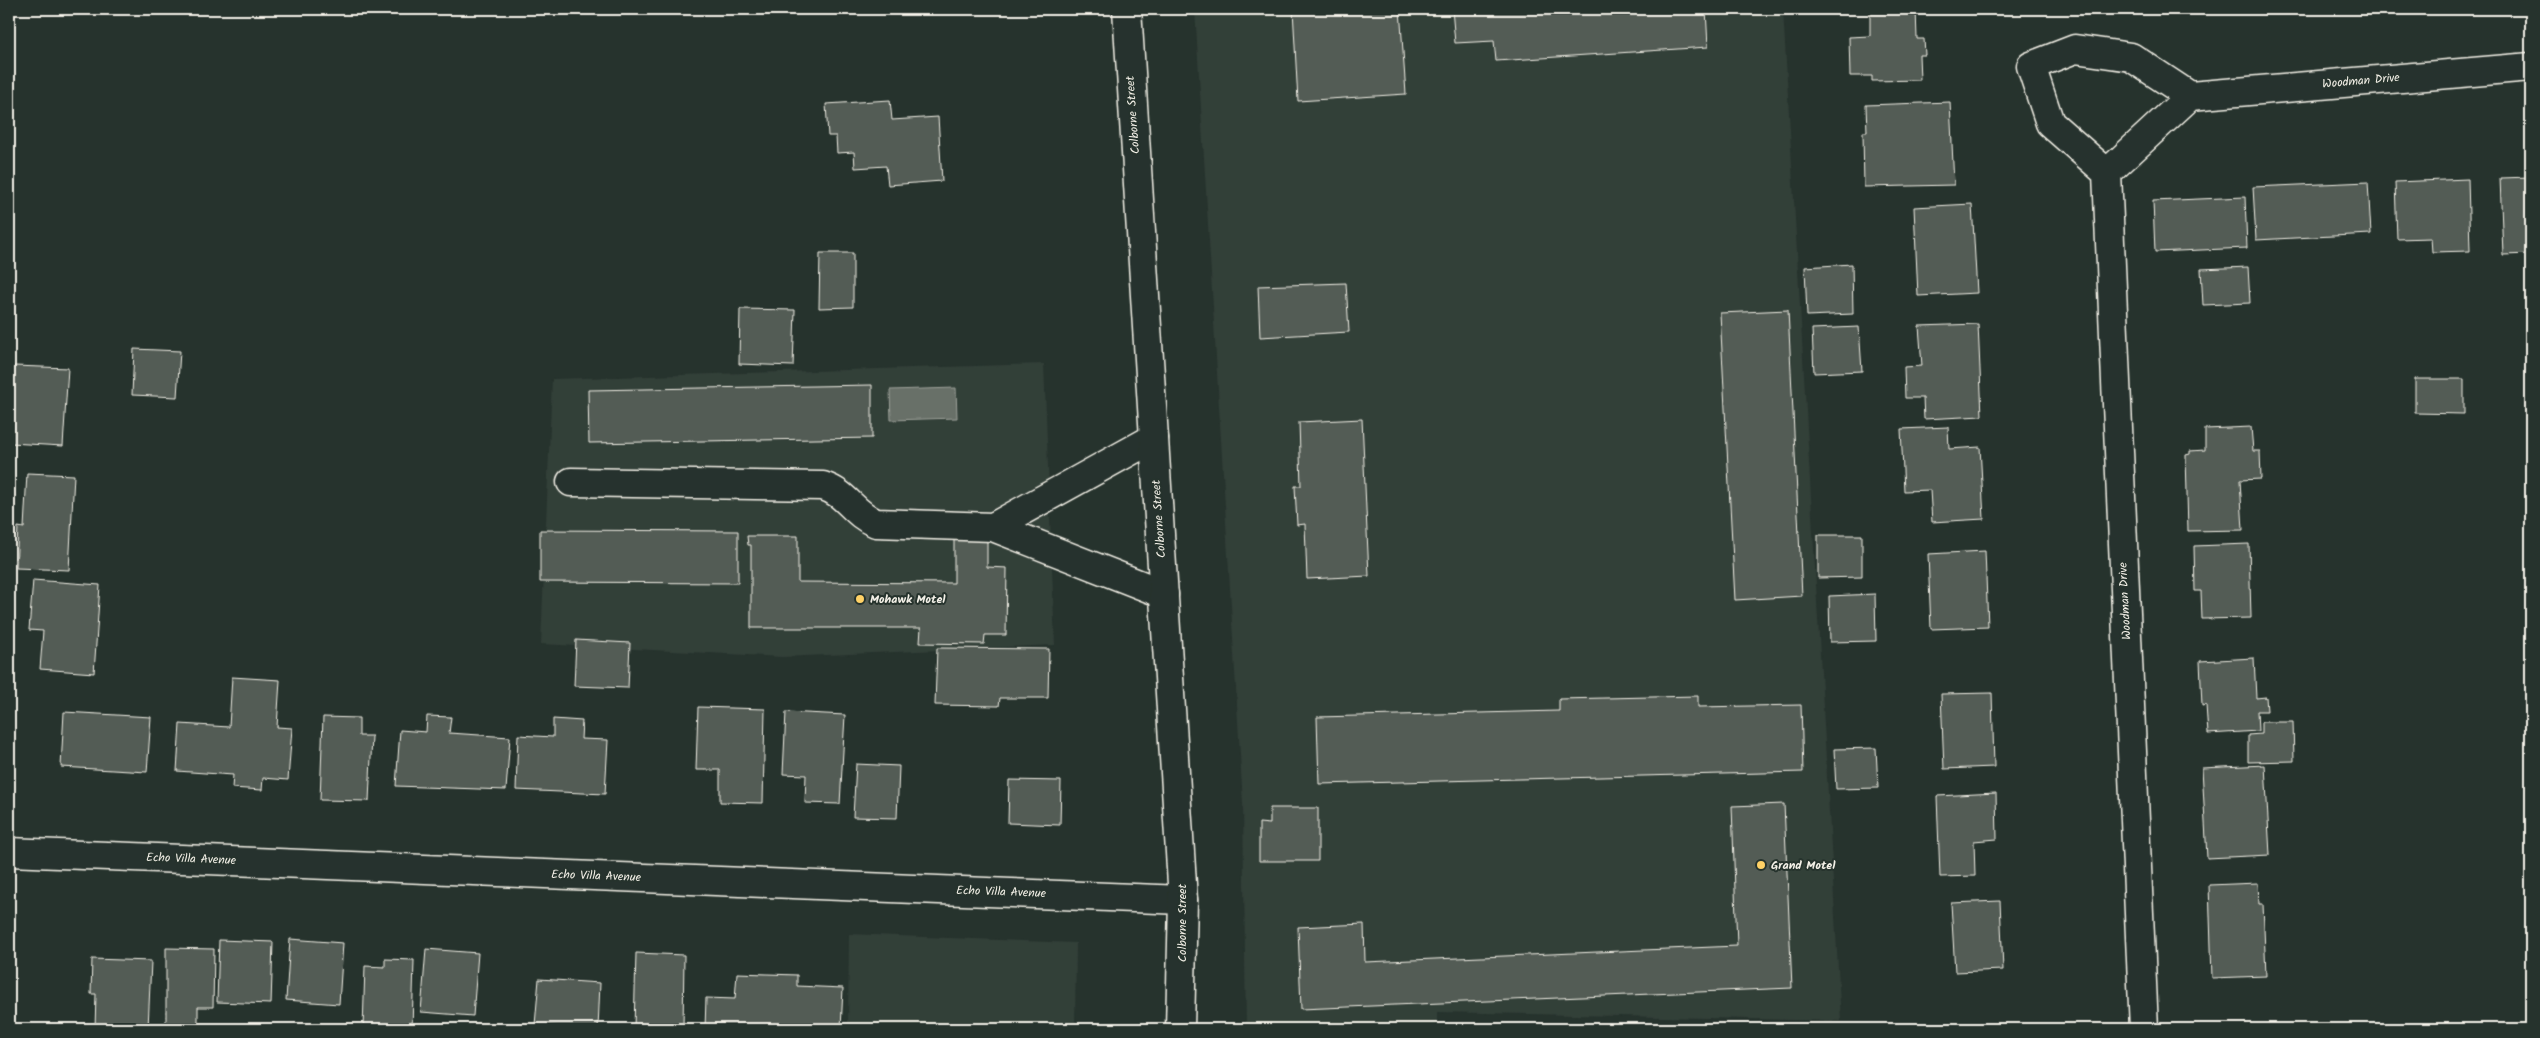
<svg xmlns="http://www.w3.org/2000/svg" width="2540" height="1038" font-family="Kalam,sans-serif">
	<rect width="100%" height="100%" fill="#26332d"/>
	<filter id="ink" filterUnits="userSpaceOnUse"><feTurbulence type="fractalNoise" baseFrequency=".02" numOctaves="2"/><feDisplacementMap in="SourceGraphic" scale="10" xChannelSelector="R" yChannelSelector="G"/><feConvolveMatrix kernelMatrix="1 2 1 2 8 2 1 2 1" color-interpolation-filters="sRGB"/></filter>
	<g filter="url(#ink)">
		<path fill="#333f39" d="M1195 9H1783L1841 1021 1437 1012V1029H1246L1243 804Z
			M1044 364 1055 645 782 657 541 644 552 379Z
			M849 934 1076 943 1075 1029H848Z"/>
		<path fill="#676f68" stroke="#9fa39b" d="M956 388 957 418 891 420 890 390Z"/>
		<path fill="#525c55" stroke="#f4f1e8" d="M1293 9H1400L1406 94 1298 101Z
			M1452 9H1706L1708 47 1496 61 1494 41 1455 43Z
			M1870 9H1916L1917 39H1924L1925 55H1919L1920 80 1872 81V76H1850L1849 37 1870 36Z
			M890 100 892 120 938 117 942 181 888 185 886 166 855 168 854 152 837 153 836 136H828L826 104Z
			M1950 102 1954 185 1864 187 1863 132H1867L1866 105Z
			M2531 177V254L2503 255 2500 178Z
			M2468 179 2470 251 2432 252 2431 238 2397 239 2395 182Z
			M2368 182 2371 234 2256 240 2253 187Z
			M2245 197 2247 248 2155 252 2153 201Z
			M1972 204 1977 293 1918 296 1914 207Z
			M820 253H853V307L819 308Z
			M1852 264 1853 314 1807 316 1805 267Z
			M2248 267 2250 303 2203 305 2201 269Z
			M1346 283 1349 332 1260 337 1258 286Z
			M740 309 795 310 793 366 739 364Z
			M1788 310 1802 596 1735 600 1720 313Z
			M1978 324 1982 416 1924 419 1923 398H1905L1904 367 1922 366 1919 326Z
			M1859 327 1862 371 1814 373 1812 329Z
			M134 349 180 351 177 397 132 395Z
			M14 366 68 368 63 446 10 443Z
			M2415 379H2464V414L2415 413Z
			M872 385V438L589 443 588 390Z
			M1362 419 1369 576 1307 579 1305 524 1297 525 1295 486H1301L1299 422Z
			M1948 427 1949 449 1980 447 1984 519 1932 522 1930 490 1904 491 1901 429Z
			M2251 427 2253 451H2260L2261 479 2240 480 2243 530 2188 531 2186 455 2190 454V451L2205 450V429Z
			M27 473 74 475 69 570 16 568 18 527 24 528Z
			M540 530 738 531V583L540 582Z
			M954 531H987V567L1007 568 1006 635H985L984 644 920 643 921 628H751V545H748L747 536H798V582L954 583Z
			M1818 535H1862V577L1818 578Z
			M2249 544 2251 618 2202 619 2201 591H2195L2194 546Z
			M1985 551 1988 627 1931 629 1928 554Z
			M33 580 100 585 94 673 40 669 43 631 29 630Z
			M1875 594 1876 641 1830 642 1829 596Z
			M576 640 630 643 628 688 574 686Z
			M937 648 1049 649 1048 698H1000L999 706 935 705Z
			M2254 658 2256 698 2266 697 2267 711H2257L2258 731 2208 734 2206 705 2202 706 2200 661Z
			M232 677 280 680 277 727 292 728 288 780 263 778 262 790 232 788 233 775 177 771 180 724 229 727Z
			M1992 693 1994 767 1944 769 1941 694Z
			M1698 696V707L1801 705 1803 772 1319 784 1317 717 1559 711V699Z
			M698 707 765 709 763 803 720 802V770H696Z
			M64 712 151 717 147 772 61 767Z
			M786 712 845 715 840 804 805 803 806 775 783 774Z
			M427 716 451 717 449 733 510 737 506 790 396 786 400 730 426 732Z
			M323 717 359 718V736H372L369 801 320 800Z
			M553 719 582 721 581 739 608 740 605 794 516 790 518 735 553 737Z
			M2261 722H2293L2294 761 2248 762V735L2261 734Z
			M1876 748 1878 788 1836 789 1834 749Z
			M856 764 899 766 897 818 853 817Z
			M2265 765 2270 855 2207 858 2202 768Z
			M1009 780 1061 781 1060 825 1008 823Z
			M1996 793 1997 839 1974 841 1975 876 1940 877 1937 796Z
			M1784 804 1792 988 1301 1009 1298 927 1364 924 1365 962 1737 946 1732 806Z
			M1270 808H1318V861H1259V823L1270 824Z
			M2258 883 2259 904H2263L2266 976 2212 978 2209 885Z
			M2000 901 2003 970 1955 972 1951 903Z
			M290 939 343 943 339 1004 286 1000Z
			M219 940 273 942 271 1004 217 1002Z
			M166 948 214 949 213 1007H198V1026H166Z
			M426 949 478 953 473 1016 421 1012Z
			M636 953 684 955 683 1029H634Z
			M92 959 151 961 148 1029H95L96 994H91Z
			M385 959 414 960 412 1029H363L365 966 385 967Z
			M737 973 797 975V986L843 988 841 1029H705L706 998 735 999Z
			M539 979 600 983 598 1029 535 1025Z
			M1588 1026V1029H1559V1027Z"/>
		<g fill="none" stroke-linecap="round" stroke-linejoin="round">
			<defs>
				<path id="minor" d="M2190 96 2531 67
					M2107 173 2190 96 2131 57 2075 49 2031 66 2050 123 2107 173 2144 1029
					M1154 438 993 527 1164 594
					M571 482 823 486C848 494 852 513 876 523L993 527
					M9 852 1183 900"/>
				<path id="major" d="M1127 9 1183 900 1180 1029"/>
			</defs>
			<use href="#minor" stroke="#f4f1e8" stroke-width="31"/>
			<use href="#major" stroke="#f4f1e8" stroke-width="31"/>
			<use href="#minor" stroke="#26332d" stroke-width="28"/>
			<use href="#major" stroke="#26332d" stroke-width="28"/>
		</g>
	</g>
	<g fill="#ffd166" stroke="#26332d" stroke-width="2">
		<circle cx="860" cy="599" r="5"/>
		<circle cx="1761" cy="865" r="5"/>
	</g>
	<g text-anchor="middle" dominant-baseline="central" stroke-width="4" stroke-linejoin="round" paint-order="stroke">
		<g font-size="12" fill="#f4f1e8" stroke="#26332d">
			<text transform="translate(2361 81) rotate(-5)">Woodman Drive</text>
			<text transform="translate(1133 115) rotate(-94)">Colborne Street</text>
			<text transform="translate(1159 519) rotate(-94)">Colborne Street</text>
			<text transform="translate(2125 601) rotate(-93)">Woodman Drive</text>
			<text transform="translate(191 859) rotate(2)">Echo Villa Avenue</text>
			<text transform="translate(596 876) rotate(2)">Echo Villa Avenue</text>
			<text transform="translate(1001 892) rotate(2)">Echo Villa Avenue</text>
			<text transform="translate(1182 923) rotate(-90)">Colborne Street</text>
		</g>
		<g font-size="12" font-weight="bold" fill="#f4f1e8" stroke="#26332d" text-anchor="start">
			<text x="870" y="599">Mohawk Motel</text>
			<text x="1771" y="865">Grand Motel</text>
		</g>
	</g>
	<rect width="2540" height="1038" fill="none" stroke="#26332d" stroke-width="30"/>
	<rect x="15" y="15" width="2510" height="1008" fill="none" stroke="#f4f1e8" stroke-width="2" filter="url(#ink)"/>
</svg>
